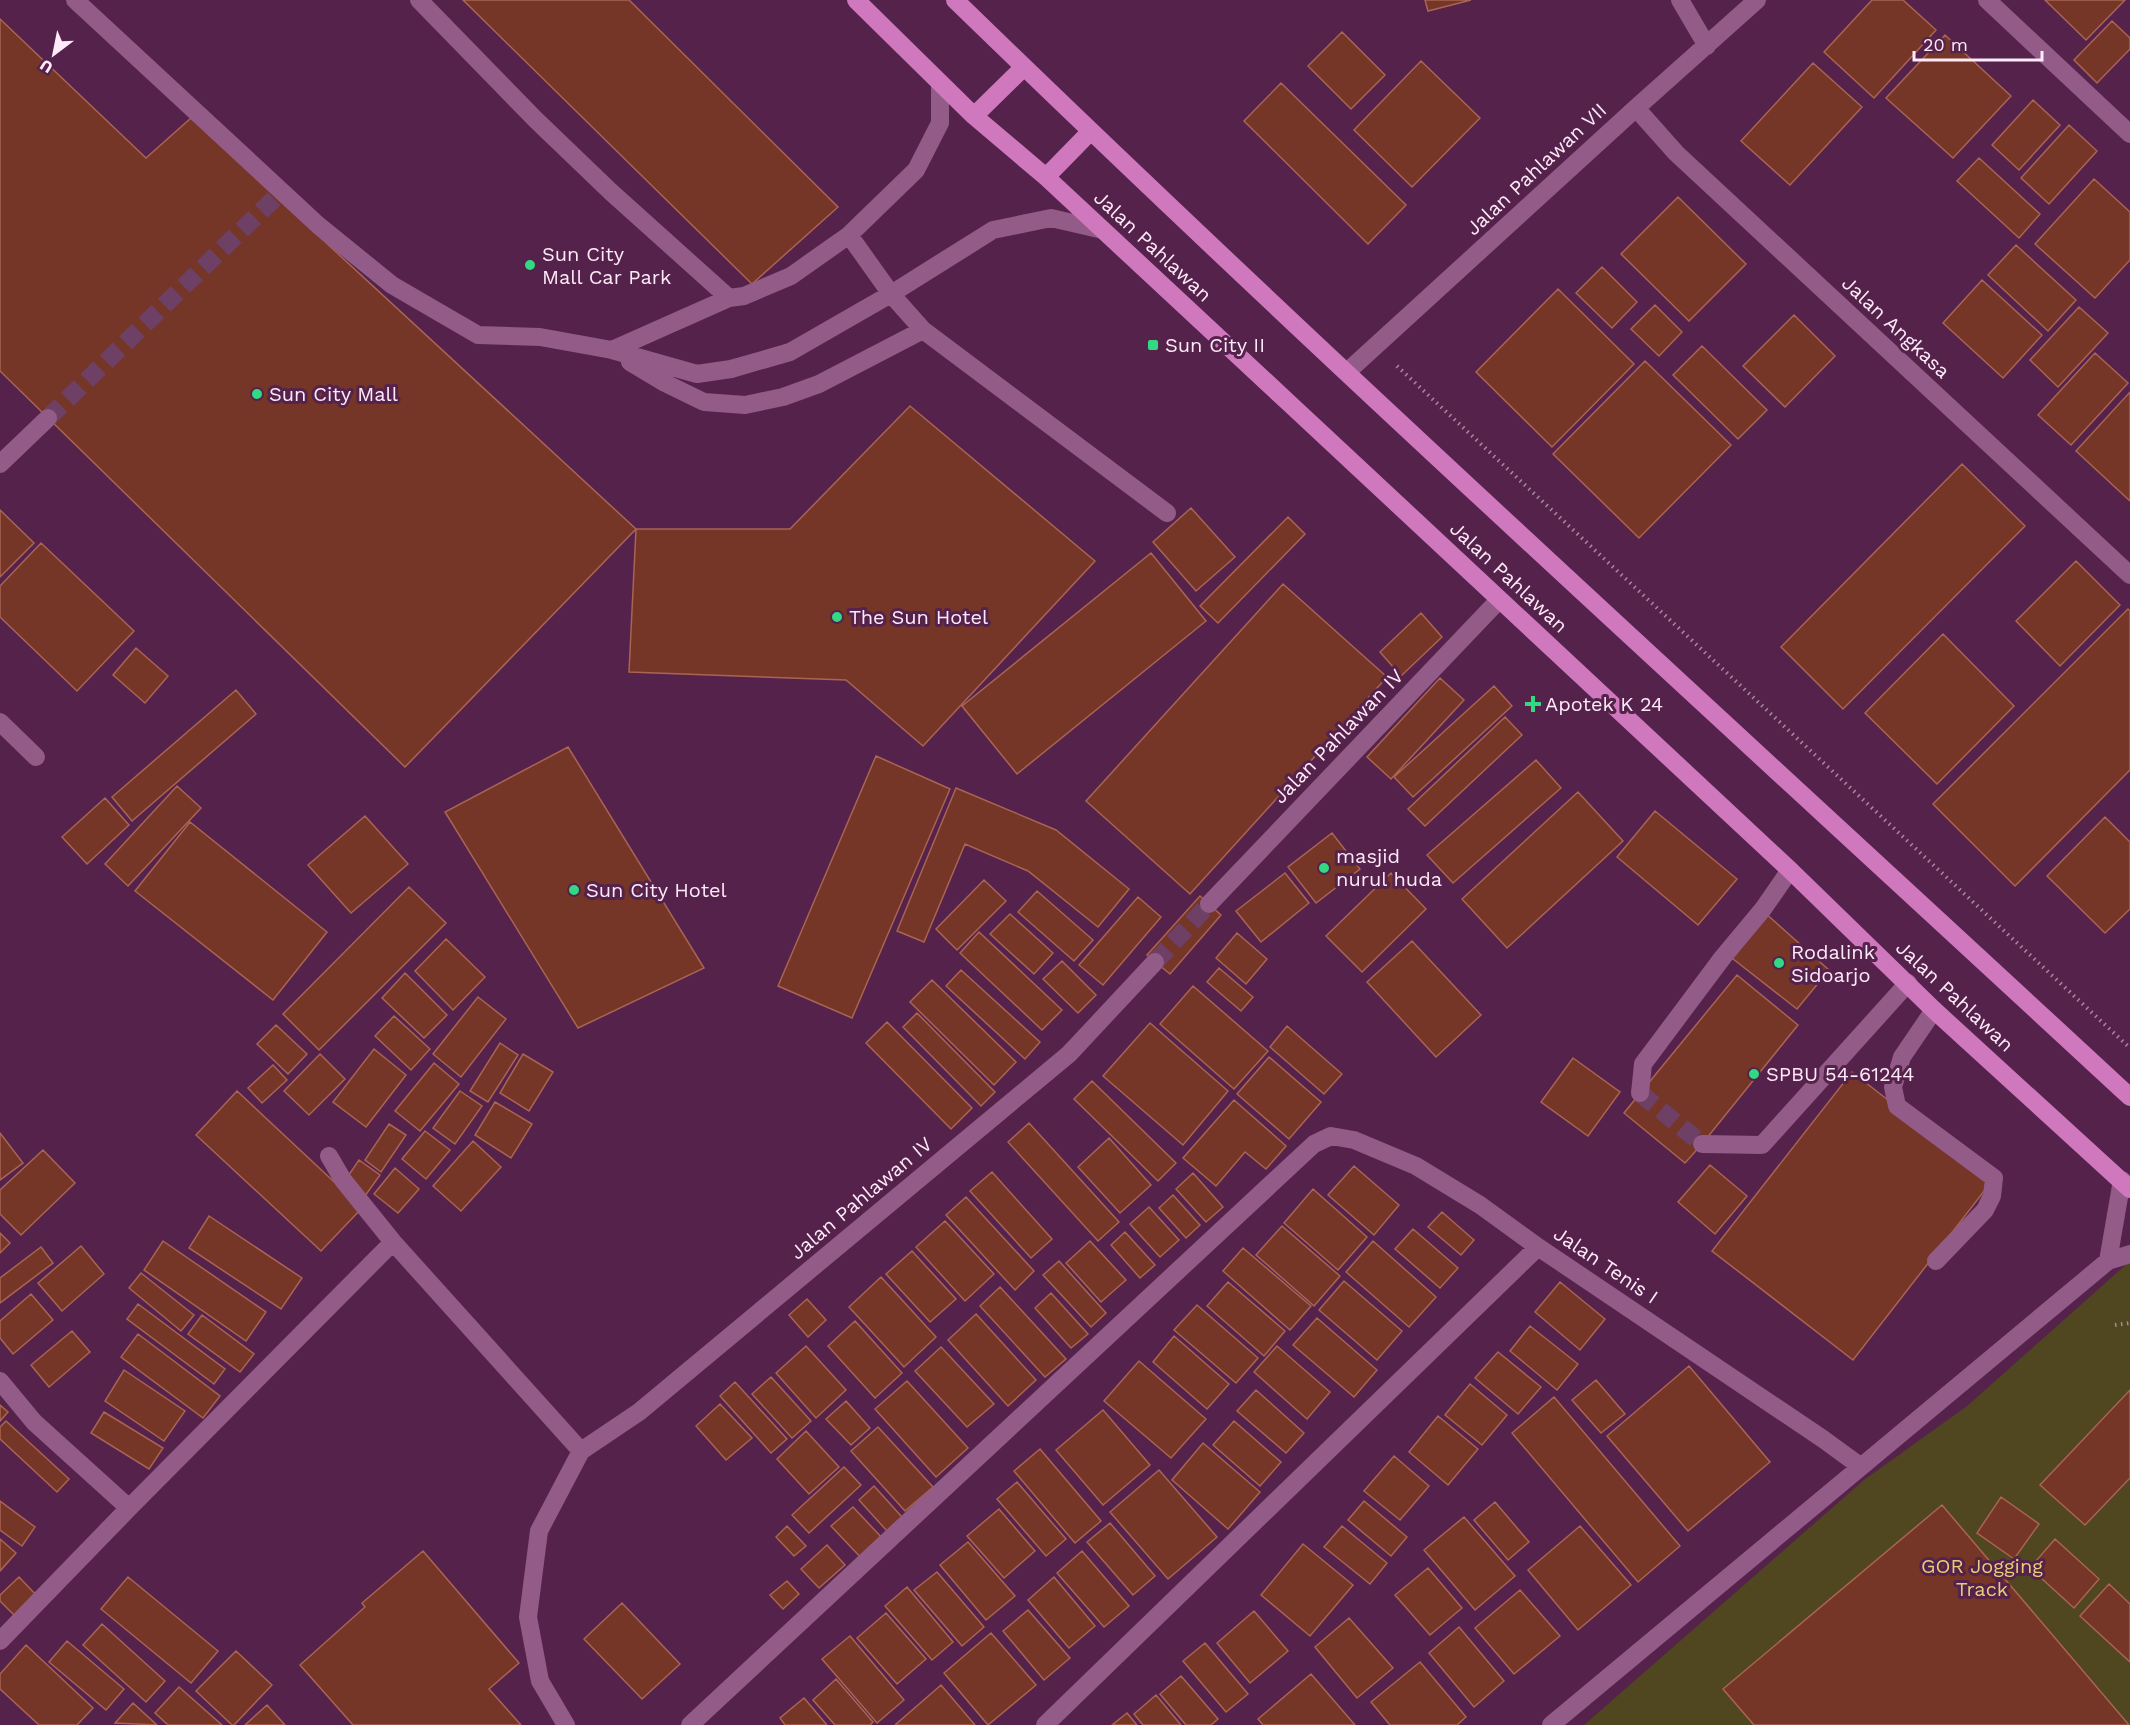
<svg xmlns="http://www.w3.org/2000/svg" width="2130" height="1725" font-family="'Work Sans',sans-serif">
	<rect width="100%" height="100%" fill="#55224c"/>
	<path fill="#504620" d="M2130 1261V1725H1584L1864 1480 1967 1406Z"/>
	<path fill="#763627" stroke="#a96453" stroke-width="1.5" d="M463 0H629L838 207 752 284Z
		M1425 0H1471L1428 11Z
		M1872 0H1903L1936 30 1874 98 1824 52Z
		M2045 0H2125L2086 40Z
		M0 19 146 158 191 118 636 529 405 767 0 371Z
		M2112 21 2130 38V49L2097 83 2074 60Z
		M1342 32 1385 75 1351 109 1308 66Z
		M1945 35 2011 96 1953 158 1886 98Z
		M1421 61 1480 118 1412 187 1354 130Z
		M1813 63 1862 107 1790 185 1741 141Z
		M1281 83 1406 205 1368 244 1244 121Z
		M2033 100 2060 125 2019 170 1992 145Z
		M2069 125 2097 151 2049 204 2021 178Z
		M1979 158 2040 214 2019 238 1957 181Z
		M2094 179 2130 212V260L2095 298 2035 244Z
		M1678 197 1746 264 1689 321 1621 254Z
		M2016 245 2076 300 2048 331 1988 275Z
		M1602 267 1637 302 1612 328 1576 293Z
		M1982 280 2042 335 2003 378 1943 323Z
		M1558 289 1634 364 1552 447 1476 372Z
		M1655 305 1682 332 1659 356 1631 329Z
		M2079 307 2108 333 2058 387 2030 360Z
		M1794 315 1835 356 1785 407 1743 366Z
		M1702 346 1767 410 1738 439 1673 375Z
		M2095 353 2128 383 2071 445 2038 415Z
		M1645 361 1731 445 1639 538 1553 454Z
		M2130 392V501L2076 451Z
		M910 406 1095 561 923 746 846 680 629 672 636 529H790Z
		M1962 464 2025 526 1843 709 1781 647Z
		M1191 508 1235 557 1196 591 1153 542Z
		M0 510 34 543 0 577Z
		M1288 517 1305 534 1218 623 1200 606Z
		M41 543 134 631 77 691 0 617V586Z
		M1151 553 1206 621 1017 774 962 706Z
		M2076 561 2120 605 2060 666 2016 621Z
		M1283 584 1387 677 1190 894 1086 801Z
		M2128 609 2130 611V770L2015 886 1933 804Z
		M1421 613 1442 637 1401 676 1380 652Z
		M1943 634 2014 706 1937 784 1865 713Z
		M136 648 168 676 145 703 113 675Z
		M1440 678 1464 700 1391 779 1367 757Z
		M1494 686 1512 706 1413 797 1394 777Z
		M236 690 256 714 132 821 112 797Z
		M1505 717 1522 735 1425 826 1408 809Z
		M568 747 704 968 578 1028 445 812Z
		M876 756 950 789 852 1018 778 986Z
		M1536 760 1561 788 1453 883 1427 855Z
		M177 786 201 808 128 886 105 864Z
		M956 788 1056 830 1129 889 1098 927 1028 871 965 844 924 942 897 931Z
		M1578 792 1623 841 1507 948 1462 899Z
		M105 798 129 825 87 864 62 837Z
		M1655 811 1737 879 1698 925 1617 857Z
		M365 816 408 864 351 913 308 865Z
		M2105 817 2130 842V909L2105 933 2047 876Z
		M190 822 327 932 273 1000 135 891Z
		M1332 833 1360 869 1316 903 1288 867Z
		M1285 873 1309 903 1261 942 1236 911Z
		M1391 873 1426 909 1362 972 1326 936Z
		M984 880 1006 901 957 950 936 929Z
		M409 887 446 923 319 1050 283 1014Z
		M1037 891 1093 940 1074 961 1018 912Z
		M1200 896 1221 915 1170 974 1147 955Z
		M1138 897 1161 917 1103 985 1079 965Z
		M1764 912 1829 970 1797 1009 1728 955Z
		M1010 914 1053 953 1034 974 990 934Z
		M979 932 1062 1010 1042 1030 960 953Z
		M1237 933 1267 959 1246 984 1216 958Z
		M446 939 485 977 453 1010 415 971Z
		M1412 941 1481 1015 1436 1057 1367 982Z
		M1062 961 1096 995 1078 1013 1043 979Z
		M1219 968 1253 997 1241 1011 1207 982Z
		M961 970 1040 1042 1025 1059 946 986Z
		M405 973 447 1015 424 1038 382 998Z
		M1737 975 1798 1025 1702 1144 1685 1163 1624 1113Z
		M932 980 1016 1062 994 1085 910 1002Z
		M1193 986 1268 1051 1234 1089 1160 1024Z
		M478 997 506 1019 461 1077 433 1054Z
		M917 1013 995 1092 981 1106 903 1027Z
		M394 1016 430 1049 411 1070 375 1036Z
		M887 1022 972 1108 951 1129 866 1043Z
		M1150 1023 1228 1091 1183 1145 1103 1076Z
		M276 1025 307 1054 288 1074 257 1044Z
		M1287 1026 1342 1074 1324 1094 1270 1047Z
		M500 1043 518 1055 488 1102 470 1091Z
		M374 1049 406 1075 366 1127 333 1102Z
		M320 1054 345 1079 309 1115 284 1091Z
		M523 1054 553 1072 529 1111 500 1093Z
		M1269 1057 1321 1102 1289 1139 1237 1094Z
		M1573 1058 1620 1092 1588 1136 1541 1102Z
		M434 1063 459 1084 420 1131 395 1111Z
		M273 1065 287 1080 262 1103 248 1088Z
		M1852 1072 1992 1181 1853 1360 1712 1251Z
		M1092 1081 1176 1163 1158 1181 1074 1099Z
		M237 1091 362 1208 321 1251 196 1135Z
		M460 1091 482 1106 455 1144 433 1128Z
		M1234 1100 1286 1146 1266 1169 1245 1152 1216 1186 1183 1158Z
		M495 1102 532 1124 511 1158 475 1135Z
		M1029 1123 1119 1222 1098 1241 1008 1142Z
		M389 1124 406 1135 381 1172 365 1160Z
		M425 1131 450 1150 426 1179 402 1159Z
		M0 1133 23 1163 0 1180Z
		M1109 1138 1151 1185 1120 1213 1078 1167Z
		M473 1141 501 1167 461 1211 433 1186Z
		M43 1150 75 1183 21 1235 0 1214V1190Z
		M359 1160 380 1175 365 1196 344 1182Z
		M1710 1165 1747 1196 1715 1234 1678 1202Z
		M1354 1166 1399 1205 1374 1235 1328 1195Z
		M395 1168 419 1189 398 1213 374 1194Z
		M992 1172 1052 1239 1031 1258 970 1191Z
		M1193 1173 1223 1207 1206 1222 1176 1189Z
		M1313 1189 1367 1237 1338 1270 1284 1223Z
		M1173 1195 1200 1225 1186 1238 1159 1208Z
		M966 1197 1034 1271 1015 1290 946 1215Z
		M1149 1207 1179 1240 1160 1257 1130 1224Z
		M1442 1212 1474 1240 1461 1255 1428 1227Z
		M209 1216 302 1278 281 1309 189 1248Z
		M945 1221 994 1274 965 1301 916 1247Z
		M1282 1226 1340 1276 1314 1306 1256 1255Z
		M1413 1229 1458 1268 1440 1288 1395 1249Z
		M1125 1232 1155 1265 1140 1278 1111 1245Z
		M0 1233 10 1243 0 1253Z
		M163 1241 266 1312 246 1341 144 1270Z
		M1090 1241 1126 1280 1101 1302 1066 1263Z
		M1373 1241 1436 1297 1409 1327 1346 1272Z
		M81 1246 104 1274 62 1311 38 1283Z
		M41 1247 53 1263 0 1303V1278Z
		M1243 1248 1311 1306 1290 1330 1223 1271Z
		M912 1251 956 1299 930 1322 886 1274Z
		M1059 1261 1106 1313 1091 1327 1043 1275Z
		M141 1273 194 1315 181 1331 129 1288Z
		M881 1277 936 1337 904 1367 849 1307Z
		M1344 1281 1402 1331 1377 1360 1319 1310Z
		M1228 1282 1285 1331 1264 1356 1207 1306Z
		M1560 1282 1605 1319 1580 1350 1535 1312Z
		M1000 1287 1066 1359 1045 1377 980 1306Z
		M1051 1293 1088 1334 1071 1348 1035 1308Z
		M31 1294 53 1320 13 1354 0 1338V1321Z
		M807 1299 826 1320 808 1337 789 1315Z
		M138 1304 225 1369 214 1384 127 1319Z
		M1197 1305 1258 1358 1236 1383 1174 1330Z
		M976 1314 1036 1380 1008 1406 948 1340Z
		M202 1315 254 1354 240 1372 188 1334Z
		M1317 1318 1377 1370 1354 1397 1293 1345Z
		M855 1321 902 1373 875 1398 828 1346Z
		M1530 1326 1578 1364 1557 1390 1510 1351Z
		M72 1331 90 1352 49 1387 31 1365Z
		M138 1334 220 1396 203 1418 121 1357Z
		M1174 1336 1229 1384 1207 1409 1153 1362Z
		M806 1346 846 1390 816 1418 776 1373Z
		M1277 1346 1330 1392 1307 1419 1254 1372Z
		M941 1347 994 1404 967 1427 915 1371Z
		M1498 1352 1541 1387 1518 1414 1475 1378Z
		M1139 1361 1206 1419 1171 1458 1104 1401Z
		M1689 1366 1770 1462 1688 1531 1607 1436Z
		M124 1370 185 1411 164 1441 105 1401Z
		M771 1377 811 1421 792 1438 752 1394Z
		M1596 1380 1625 1414 1601 1433 1572 1400Z
		M907 1381 968 1448 936 1477 875 1409Z
		M735 1382 787 1439 771 1453 720 1396Z
		M1470 1384 1507 1415 1482 1445 1445 1415Z
		M1256 1390 1304 1433 1286 1453 1237 1411Z
		M2130 1390V1478L2085 1525 2040 1485Z
		M1554 1397 1680 1546 1638 1582 1512 1433Z
		M846 1401 870 1428 851 1445 826 1419Z
		M720 1404 752 1438 726 1460 696 1426Z
		M0 1405 8 1412 0 1421Z
		M1103 1410 1150 1465 1103 1505 1056 1450Z
		M104 1412 163 1448 149 1469 91 1433Z
		M1438 1416 1478 1449 1448 1485 1409 1452Z
		M6 1421 69 1479 57 1492 0 1439V1427Z
		M1234 1421 1281 1462 1260 1486 1213 1445Z
		M878 1427 933 1487 905 1511 851 1451Z
		M806 1431 839 1467 809 1494 777 1459Z
		M1203 1443 1260 1492 1228 1529 1172 1480Z
		M1040 1449 1101 1521 1075 1543 1014 1471Z
		M1394 1456 1429 1486 1400 1520 1364 1491Z
		M844 1467 861 1485 809 1533 792 1515Z
		M1159 1470 1217 1537 1168 1579 1110 1512Z
		M1017 1482 1066 1539 1046 1556 997 1499Z
		M874 1486 902 1517 887 1531 859 1500Z
		M2001 1497 2039 1524 2014 1559 1977 1533Z
		M0 1501 35 1527 22 1546 0 1530Z
		M1364 1501 1407 1537 1391 1556 1348 1520Z
		M1495 1502 1529 1542 1508 1560 1474 1520Z
		M1942 1505 2129 1725H1754L1723 1689Z
		M853 1507 885 1541 864 1561 831 1526Z
		M999 1509 1035 1551 1004 1578 967 1536Z
		M1464 1517 1515 1576 1475 1610 1424 1550Z
		M1110 1523 1155 1576 1133 1595 1087 1542Z
		M787 1526 806 1546 794 1556 776 1537Z
		M1342 1526 1387 1563 1370 1584 1324 1547Z
		M1580 1526 1631 1585 1578 1630 1528 1570Z
		M0 1539 16 1553 0 1571Z
		M2055 1539 2099 1579 2074 1608 2030 1568Z
		M968 1542 1015 1596 986 1620 940 1565Z
		M1303 1544 1353 1585 1310 1636 1261 1595Z
		M827 1545 845 1565 819 1588 801 1569Z
		M423 1551 519 1663 489 1689 521 1725H353L300 1665 365 1607 362 1603Z
		M1082 1551 1129 1606 1104 1627 1057 1573Z
		M1428 1568 1462 1608 1430 1635 1395 1595Z
		M937 1572 984 1627 962 1646 914 1590Z
		M19 1577 38 1597 17 1618 0 1601V1595Z
		M128 1577 218 1651 191 1683 101 1609Z
		M1054 1577 1095 1626 1069 1648 1028 1600Z
		M787 1581 799 1594 783 1609 770 1595Z
		M2109 1584 2130 1604V1662L2080 1616Z
		M907 1587 953 1642 932 1660 885 1606Z
		M1520 1590 1560 1636 1514 1674 1475 1628Z
		M622 1603 680 1664 642 1699 584 1639Z
		M1028 1610 1070 1658 1044 1680 1003 1631Z
		M1254 1611 1288 1651 1250 1683 1217 1643Z
		M886 1613 926 1659 897 1684 857 1638Z
		M1349 1618 1393 1668 1357 1698 1315 1647Z
		M102 1624 165 1681 146 1702 83 1645Z
		M1459 1627 1504 1681 1474 1707 1429 1653Z
		M991 1633 1036 1685 988 1725 944 1673Z
		M850 1636 904 1700 877 1723 822 1659Z
		M67 1641 124 1689 106 1710 49 1662Z
		M1205 1643 1248 1694 1226 1712 1183 1661Z
		M26 1645 93 1708 77 1725H39L0 1689V1674Z
		M236 1651 272 1685 234 1725H232L196 1691Z
		M1420 1662 1466 1717 1457 1725H1390L1371 1702Z
		M1311 1674 1355 1725H1263L1258 1719Z
		M1181 1676 1218 1719 1211 1725H1186L1160 1694Z
		M836 1679 873 1722 870 1725H835L813 1700Z
		M941 1685 975 1725H895Z
		M179 1687 222 1725H168L155 1713Z
		M1156 1695 1181 1725H1143L1134 1714Z
		M804 1698 827 1725H785L780 1718Z
		M133 1703 157 1725 115 1723Z
		M267 1705 285 1725H245Z
		M1127 1713 1137 1725H1112Z"/>
	<g fill="none" stroke-linecap="round" stroke-linejoin="round">
		<path stroke="#6e4066" stroke-width="18" stroke-dasharray="18 9" stroke-linecap="butt" d="M48 418 282 191
			M1155 962 1209 904
			M1640 1093 1702 1144"/>
		<path stroke="#aa87a3" stroke-width="4" stroke-dasharray="1.5 4.5" stroke-linecap="butt" d="M1397 366 2130 1048
			M2115 1325 2130 1323"/>
		<path stroke="#935b87" stroke-width="18" d="M75 0 318 225 392 285 478 335 540 337 612 350 697 374 731 369 790 352 891 294 993 230 1051 218 1103 230
			M419 0 536 120 611 192 729 298 744 296 791 276 849 235 916 170 940 123V83
			M1680 0 1707 46
			M1987 0 2130 134
			M1636 108 1676 153 2130 575
			M849 235 891 294 923 330 1167 513
			M612 350 729 298
			M630 362 665 383 704 402 745 405 783 397 819 384 923 330
			M1347 372 1636 108 1757 0
			M0 464 48 418
			M0 722 36 757
			M1209 904 1499 600
			M1934 1010 1902 1057 1893 1087 1897 1106 1994 1178 1992 1196 1985 1210 1936 1261
			M1640 1093 1643 1064 1723 957 1763 909 1790 870
			M1702 1144 1762 1145 1908 983
			M329 1156 343 1180 393 1242 581 1451
			M2108 1261 2122 1180
			M0 1381 34 1422 129 1508
			M0 1641 129 1508 393 1242
			M566 1725 540 1681 528 1617 539 1531 581 1451 639 1412 1069 1054 1155 962
			M690 1725 1314 1144 1331 1136 1354 1140 1416 1166 1480 1205 1538 1247 1823 1439 1860 1466
			M1045 1725 1538 1247
			M1551 1725 2108 1261 2130 1254"/>
		<path stroke="#d078be" stroke-width="18" d="M856 0 974 116 1046 177 1290 404 1790 870 1934 1010 2130 1189
			M955 0C1339 373 1737 733 2130 1097
			M974 116 1024 67
			M1046 177 1091 131"/>
	</g>
	<g fill="#32d882" stroke="#55224c" stroke-width="2">
		<circle cx="530" cy="265" r="6"/>
		<rect x="1147" y="339" width="12" height="12" rx="3"/>
		<circle cx="257" cy="394" r="6"/>
		<circle cx="837" cy="617" r="6"/>
		<path d="M1530 695h6v6h6v6h-6v6h-6v-6h-6v-6h6z"/>
		<circle cx="1324" cy="868" r="6"/>
		<circle cx="574" cy="890" r="6"/>
		<circle cx="1779" cy="963" r="6"/>
		<circle cx="1754" cy="1074" r="6"/>
	</g>
	<g text-anchor="middle" dominant-baseline="central" stroke-width="6" stroke-linejoin="round" paint-order="stroke">
		<g font-size="20" fill="#feeaf9" stroke="#55224c">
			<text transform="translate(1536 169) rotate(-43)">Jalan Pahlawan VII</text>
			<text transform="translate(1153 246) rotate(43)">Jalan Pahlawan</text>
			<text transform="translate(1896 327) rotate(43)">Jalan Angkasa</text>
			<text transform="translate(1509 577) rotate(43)">Jalan Pahlawan</text>
			<text transform="translate(1338 736) rotate(-46)">Jalan Pahlawan IV</text>
			<text transform="translate(1955 996) rotate(43)">Jalan Pahlawan</text>
			<text transform="translate(861 1198) rotate(-40)">Jalan Pahlawan IV</text>
			<text transform="translate(1606 1265) rotate(34)">Jalan Tenis I</text>
		</g>
		<g font-size="20" fill="#feeaf9" stroke="#55224c" text-anchor="start">
			<text x="542" y="254">Sun City<tspan x="542" dy="23">Mall Car Park</tspan></text>
			<text x="1165" y="345">Sun City II</text>
			<text x="269" y="394">Sun City Mall</text>
			<text x="849" y="617">The Sun Hotel</text>
			<text x="1545" y="704">Apotek K 24</text>
			<text x="1336" y="856">masjid<tspan x="1336" dy="23">nurul huda</tspan></text>
			<text x="586" y="890">Sun City Hotel</text>
			<text x="1791" y="952">Rodalink<tspan x="1791" dy="23">Sidoarjo</tspan></text>
			<text x="1766" y="1074">SPBU 54-61244</text>
		</g>
		<g font-size="20" fill="#e6ce77" stroke="#55224c">
			<text x="1982" y="1566">GOR Jogging<tspan x="1982" dy="23">Track</tspan></text>
		</g>
	</g>
	<g transform="translate(54 54) rotate(212)" stroke="#55224c" stroke-width="4.5" paint-order="stroke">
	<path d="M0-4.5L10 22L0 15L-10 22Z" fill="#feeaf9"/>
	<text y="-9" font-size="16" font-weight="bold" text-anchor="middle" fill="#feeaf9">U</text>
	</g>
	<path d="M1914 51v9h128v-9" fill="none" stroke="#feeaf9" stroke-width="3"/>
	<text x="1923" y="51" font-size="18" fill="#feeaf9" stroke="#55224c" stroke-width="4.5" paint-order="stroke">20 m</text>
</svg>
